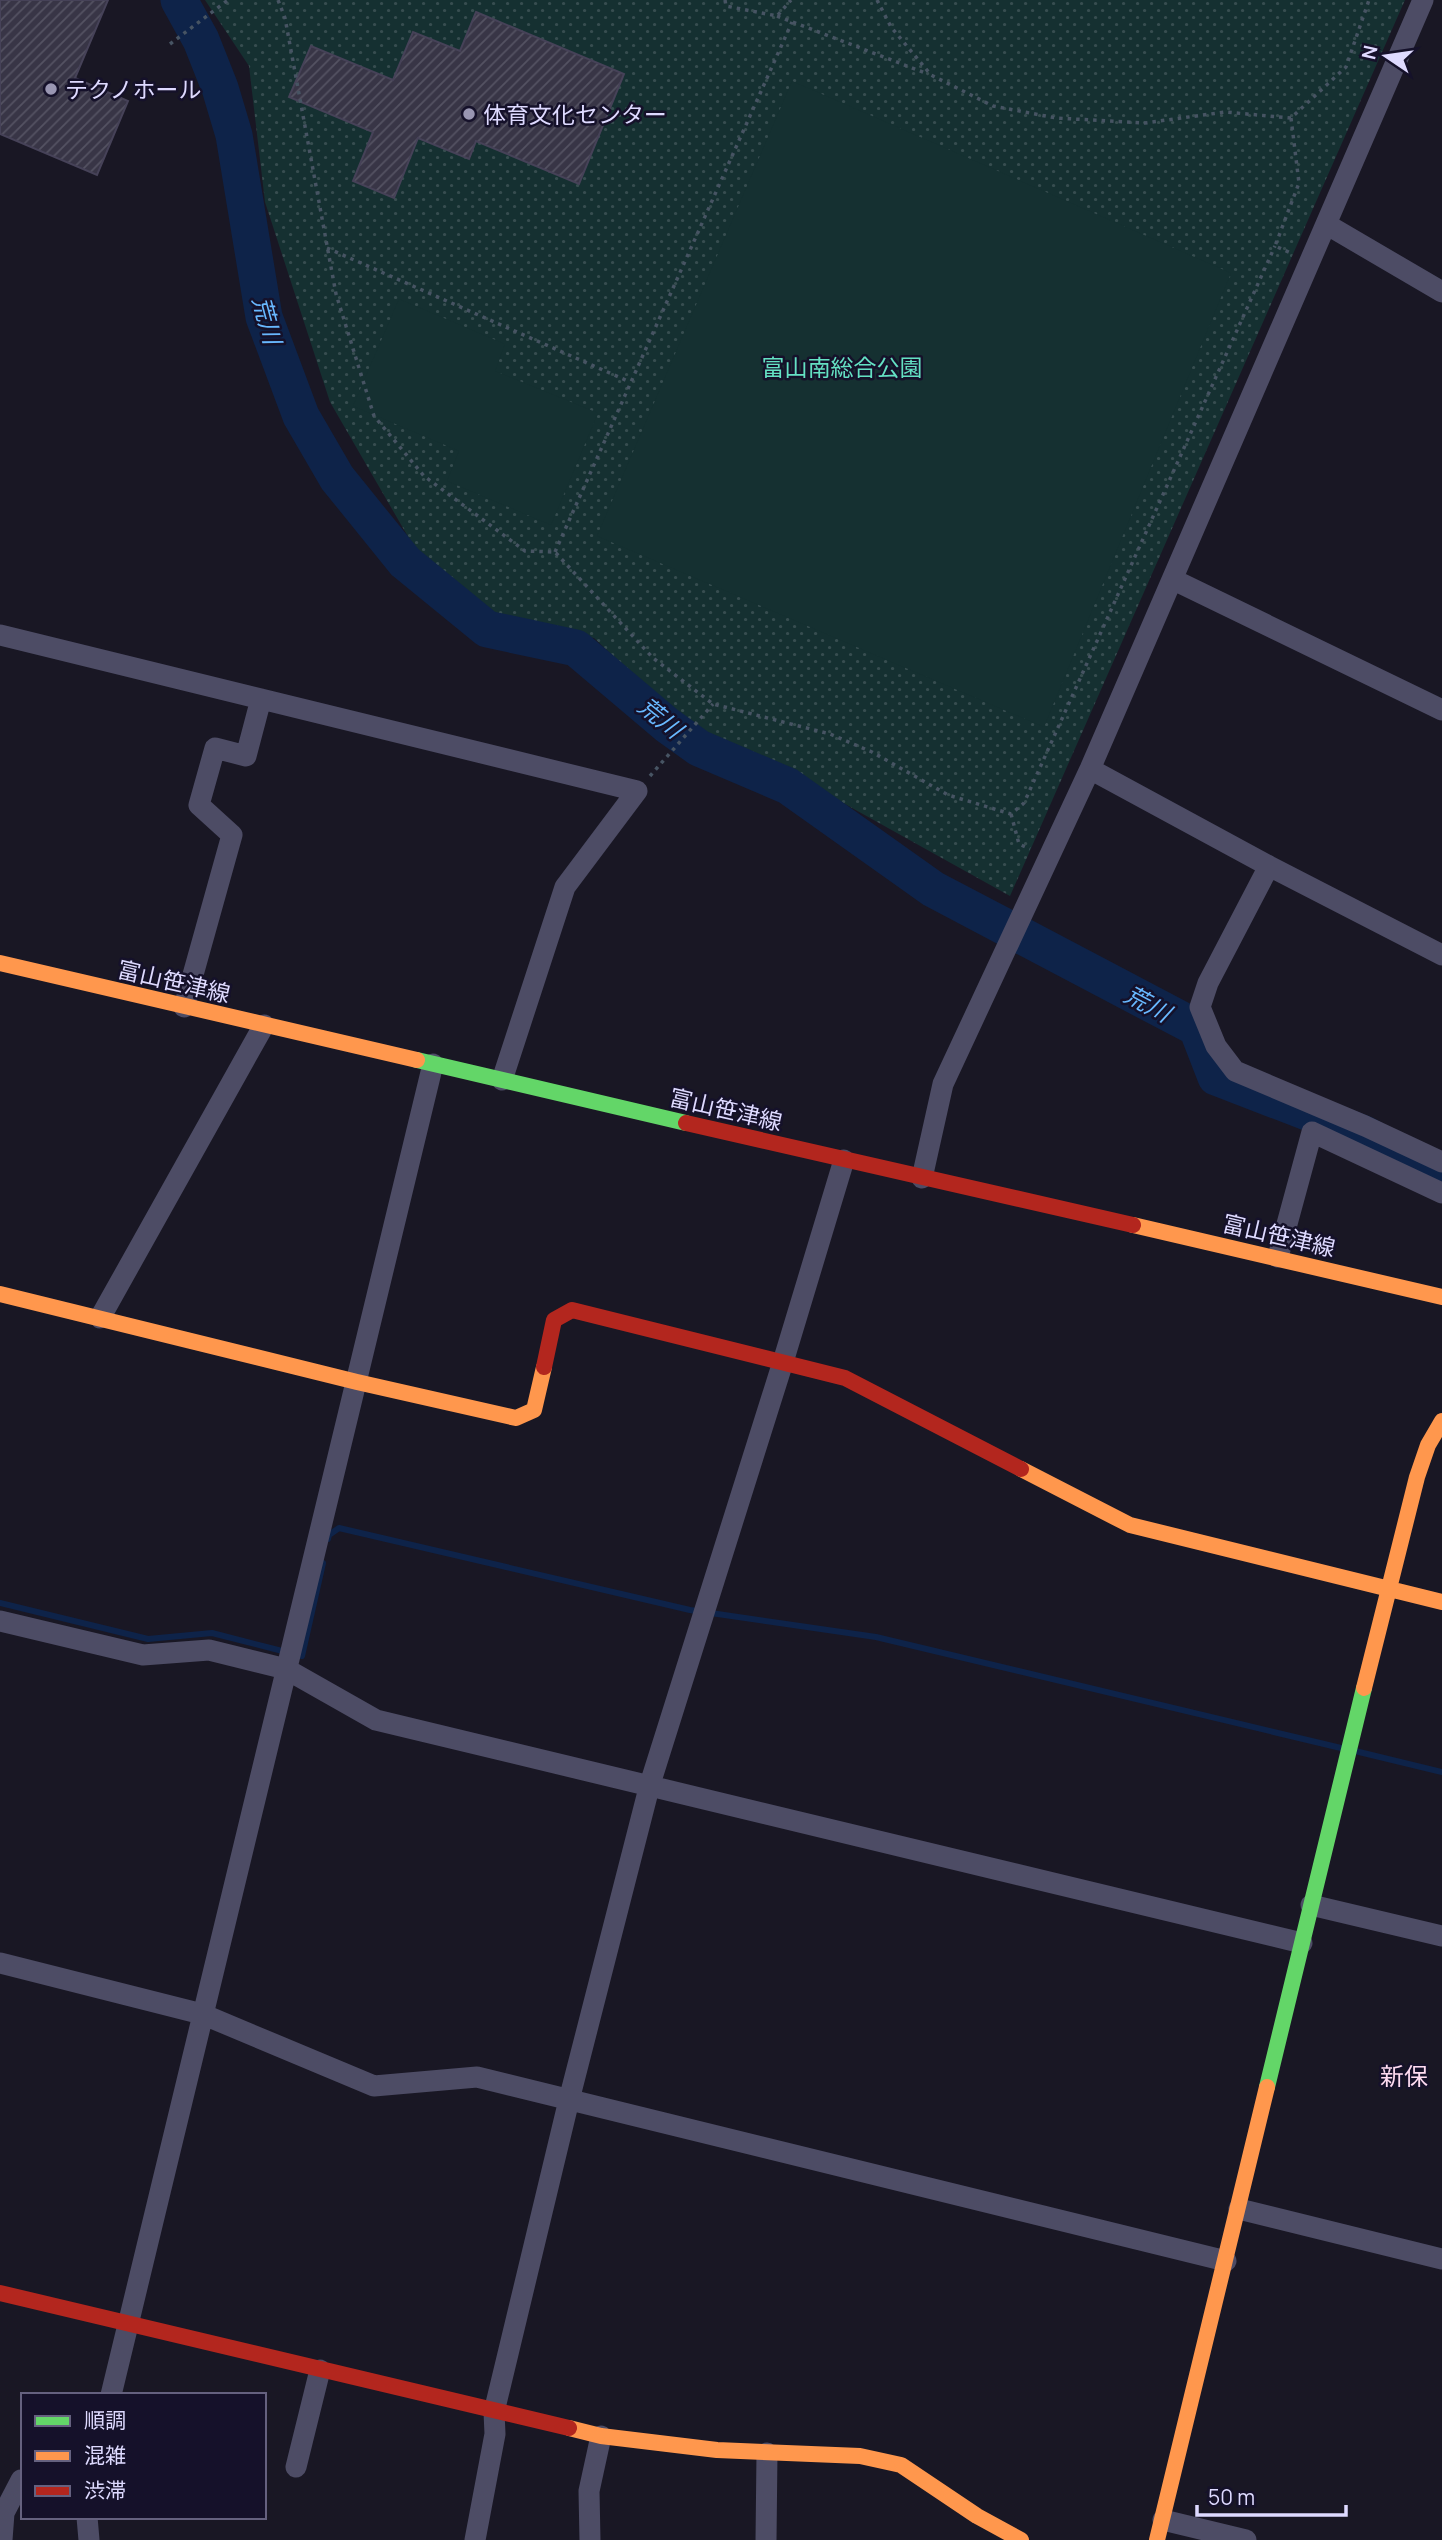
<svg xmlns="http://www.w3.org/2000/svg" width="1442" height="2540" font-family="Manrope,'Noto Sans JP',sans-serif">
	<defs>
		<pattern id="grass-dots" width="8" height="8" patternUnits="userSpaceOnUse" patternTransform="scale(1.75)"><rect width="8" height="8" fill="#153031"/><path d="M2 2h.1M6 6h.1" fill="none" stroke="#374d50" stroke-width="1.8" stroke-linecap="round"/></pattern>
		<pattern id="building-hatch" width="6" height="6" patternUnits="userSpaceOnUse" patternTransform="scale(1.75)"><rect width="6" height="6" fill="#383546"/><path d="M-1 1l2-2M0 6l6-6M5 7l2-2" fill="none" stroke="#545262"/></pattern>
	</defs>
	<rect width="100%" height="100%" fill="#191724"/>
	<path fill="url(#grass-dots)" d="M205 0H1405L1010 896 827 794 705 742 594 638 502 625 414 547 330 402 265 202 249 66Z"/>
	<path fill="#153031" d="M792 81 1231 273 1044 727 597 536Z
		M399 299 505 344 495 371 598 413 551 525 447 481 459 451 353 406Z"/>
	<g fill="none" stroke-linecap="round" stroke-linejoin="round">
		<path stroke="#0e2349" stroke-width="6" d="M328 1539 329 1535 339 1528 690 1610 876 1637 1341 1748
			M0 1603 148 1639 212 1633 302 1656 323 1563
			M1355 1751 1442 1772"/>
		<path stroke="#0e2349" stroke-width="37" d="M179 0 201 40 220 88 234 135 264 317 301 416 337 478 405 562 487 629 576 648 667 725 699 748 788 786 933 889 1197 1028 1216 1077 1364 1134 1442 1177"/>
	</g>
	<path fill="url(#building-hatch)" stroke="#464258" stroke-width="2" d="M0 0H108L75 78 128 101 97 175 0 134Z
		M476 12 624 74 579 184 476 141 469 159 418 138 394 198 353 181 373 132 289 97 311 46 393 80 413 32 460 51Z"/>
	<g fill="none" stroke-linecap="round" stroke-linejoin="round">
		<path stroke="#475463" stroke-width="3.5" stroke-dasharray="3.5 5" stroke-linecap="butt" d="M278 0 285 18 336 294 374 416 424 476 525 551 555 552 653 658 713 704 830 734 872 752 948 795 1011 814 1024 803 1275 246
			M725 0 726 6 777 16 791 0
			M877 0 891 27 931 75 993 106 1056 118 1145 123 1225 112 1291 118 1346 67 1369 0
			M777 16 928 74
			M170 44 228 0
			M1291 118 1299 183 1275 246 1293 254
			M327 248 630 382
			M555 552 792 22
			M650 776 713 704
			M1011 814 1019 844 1030 849"/>
		<path stroke="#4d4c65" stroke-width="21" d="M1326 224 1442 292
			M1174 580 1442 710
			M0 635 637 791 565 887 502 1080
			M1090 769 1269 866
			M1442 955 1269 866 1208 983 1200 1007 1216 1046 1235 1071 1365 1126 1442 1162
			M184 1007 232 835 199 805 215 748 246 756 261 699
			M922 1178 943 1084 1090 769 1423 0
			M1278 1257 1312 1132 1442 1193
			M100 1318 264 1025
			M0 1621 143 1655 209 1650 286 1669 376 1720 1302 1943
			M1311 1905 1442 1936
			M0 1963 202 2014 374 2086 477 2077 1226 2261
			M1239 2209 1442 2259
			M111 2395 433 1064
			M296 2467 320 2370
			M87 2517 89 2540
			M1163 2520 1246 2540
			M2 2540 4 2513 21 2480H23
			M475 2540 495 2434 494 2412 569 2100 650 1784 783 1362 844 1160
			M590 2540 589 2491 601 2436
			M766 2540 767 2453"/>
		<path stroke="#63d668" stroke-width="16" d="M417 1060 686 1123
			M1267 2087 1364 1688"/>
		<path stroke="#ff974d" stroke-width="16" d="M0 963 417 1060
			M1133 1225 1442 1297
			M0 1294 357 1382 516 1418 534 1410 544 1367
			M1021 1469 1130 1525 1442 1602
			M1364 1688 1417 1477 1428 1445 1442 1421
			M569 2428 601 2436 717 2450 860 2456 901 2465 977 2516 1021 2540
			M1157 2540 1267 2087"/>
		<path stroke="#b3261e" stroke-width="16" d="M686 1123 1133 1225
			M544 1367 554 1320 572 1310 845 1378 1021 1469
			M0 2293 569 2428"/>
	</g>
	<g fill="#9996b2" stroke="#15112a" stroke-width="2.5">
		<circle cx="51" cy="89" r="7"/>
		<circle cx="469" cy="114" r="7"/>
	</g>
	<g text-anchor="middle" dominant-baseline="central" stroke-width="5" stroke-linejoin="round" paint-order="stroke">
		<g font-size="23" fill="#dedaff" stroke="#15112a" text-anchor="start">
			<text x="65" y="89">テクノホール</text>
			<text x="483" y="114">体育文化センター</text>
		</g>
		<g font-size="23" fill="#64e1c3" stroke="#15112a">
			<text x="842" y="367">富山南総合公園</text>
		</g>
		<g font-size="23" fill="#dedaff" stroke="#15112a">
			<text transform="translate(174 981) rotate(13)">富山笹津線</text>
			<text transform="translate(726 1109) rotate(13)">富山笹津線</text>
			<text transform="translate(1279 1235) rotate(13)">富山笹津線</text>
		</g>
		<g font-size="24" font-style="italic" fill="#68b8ff" stroke="#15112a">
			<text transform="translate(268 320) rotate(75)">荒川</text>
			<text transform="translate(661 717) rotate(39)">荒川</text>
			<text transform="translate(1148 1003) rotate(28)">荒川</text>
		</g>
		<g font-size="24" fill="#ffdcf2" stroke="#15112a">
			<text x="1404" y="2075">新保</text>
		</g>
	</g>
	<rect x="21" y="2393" width="245" height="126" fill="#15112a" stroke="#65617f" stroke-width="2"/>
	<rect x="35" y="2416" width="35" height="10" fill="#63d668" stroke="#65617f" stroke-width="2"/>
	<text x="84" y="2428" font-size="21" fill="#dedaff">順調</text>
	<rect x="35" y="2451" width="35" height="10" fill="#ff974d" stroke="#65617f" stroke-width="2"/>
	<text x="84" y="2463" font-size="21" fill="#dedaff">混雑</text>
	<rect x="35" y="2486" width="35" height="10" fill="#b3261e" stroke="#65617f" stroke-width="2"/>
	<text x="84" y="2498" font-size="21" fill="#dedaff">渋滞</text>
	<g transform="translate(1386 56) rotate(283)" stroke="#15112a" stroke-width="5" paint-order="stroke">
	<path d="M0-5L12 26L0 18L-12 26Z" fill="#dedaff"/>
	<text y="-10" font-size="19" font-weight="bold" text-anchor="middle" fill="#dedaff">N</text>
	</g>
	<path d="M1197 2505v10h149v-10" fill="none" stroke="#dedaff" stroke-width="3.5"/>
	<text x="1208" y="2505" font-size="21" fill="#dedaff" stroke="#15112a" stroke-width="5" paint-order="stroke">50 m</text>
</svg>
